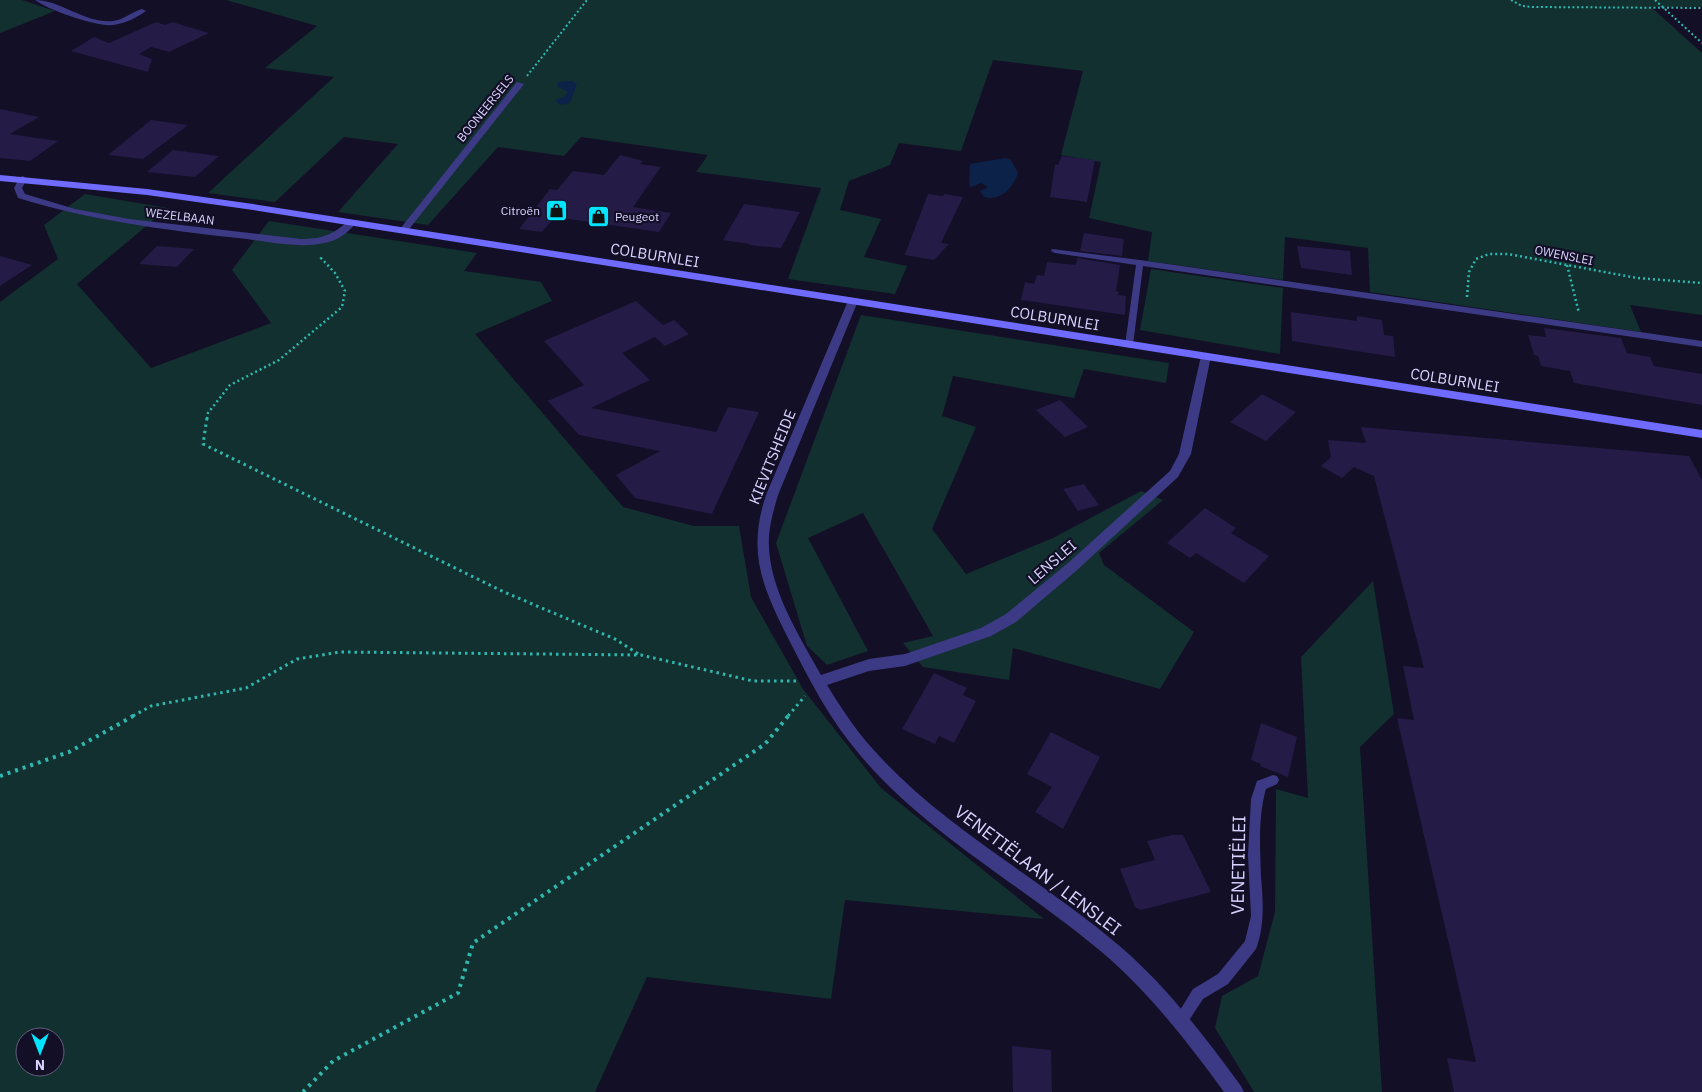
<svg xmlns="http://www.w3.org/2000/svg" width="1702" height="1092" font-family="'IBM Plex Sans',sans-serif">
	<rect width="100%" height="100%" fill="#130f26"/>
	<path fill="#12302f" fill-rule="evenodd" d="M0 0H22L55 11 0 33Z
		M226 0H1702V7H1651L1702 53V315L1630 305 1641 332 1370 292 1368 248 1285 237 1283 280 1148 261 1152 232 1089 218 1101 162 1061 155 1083 71 993 60 961 151 899 143 890 165 849 181 840 210 881 219 864 257 907 266 895 294 788 279 821 188 696 172 708 155 581 137 564 156 498 147 428 225 338 212 398 144 344 137 275 202 208 193 334 77 265 68 317 26Z
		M85 194 168 208 77 284 151 368 271 323 232 270 269 221 477 253 464 271 541 282 552 301 475 334 623 507 694 526H739L751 597 803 689 881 788 1044 919 845 900 831 999 647 977 595 1092H0V302L58 259 44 225ZM25 1037H55V1067H25Z
		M1151 269 1283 288 1280 354 1140 330Z
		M861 315 1169 363 1166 383 1084 369 1074 398 953 376 942 416 976 427 932 529 966 574 1053 538 1141 491 1163 500 1099 553 1104 565 1194 632 1160 689 1013 648 1009 680 923 667 903 643 933 636 863 513 808 538 868 651 827 665 807 646 776 543Z
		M1373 581 1394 714 1360 747 1382 1092H1254L1215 1028 1222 996 1258 976 1275 912 1276 789 1308 798 1301 657Z"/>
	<path fill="#0c2248" d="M572 81 577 84 570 103C563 105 559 106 555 100L564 97 568 92 557 86 558 82Z
		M1006 158 1011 160 1018 173C1014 187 1000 202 984 197L980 191 988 187 981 183 971 187 969 185 970 164Z"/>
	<path fill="#241b47" d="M156 22 165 25 172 22 209 33 169 52 151 47 139 54 152 59 148 72 71 51 94 37 109 43Z
		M0 109 39 117 10 134 58 141 30 161 0 158Z
		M151 120 188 125 143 159 108 155Z
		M173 150 219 156 195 177 147 172Z
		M620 155 643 161 640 164 661 167 633 207 671 213 659 232 555 217 542 232 519 229 550 189 557 190 573 171 604 175Z
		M1062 156 1095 160 1087 202 1050 197 1055 164 1058 165Z
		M928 194 943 196 944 194 963 197 941 243 949 244 934 260 905 255V254Z
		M744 204 800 212 781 248 749 245 750 244 723 240Z
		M1084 233 1124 239 1122 256 1080 251Z
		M157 246 194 249 177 267 139 264Z
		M1297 246 1350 251 1352 275 1301 268Z
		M0 256 32 265 0 286Z
		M1077 258 1120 265 1116 291 1119 292 1118 295 1126 296 1125 315 1021 300 1025 282 1034 284 1037 275 1044 276 1047 262 1076 265Z
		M636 301 663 325 674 320 689 334 665 346 655 337 622 353 650 380 591 408 716 432 728 407 759 412 712 514 635 498 616 475 660 451 579 435 547 400H550L584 385 544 341Z
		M1291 312 1357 321V316L1382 320 1384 335 1393 336 1395 357 1292 341Z
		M1544 328 1621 338 1627 353 1650 357 1654 366 1702 374V405L1574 383 1570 371 1541 366 1538 356 1534 355 1528 335 1546 337Z
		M1262 394 1296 412 1266 441 1230 422Z
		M1060 400 1088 427 1065 437 1036 410Z
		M1361 427 1689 456 1702 480V1092H1454L1447 1058 1476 1062 1397 718 1414 720 1403 666 1424 668 1374 476 1354 467 1342 478 1321 466 1331 457 1328 440 1366 443Z
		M1084 484 1099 505 1078 511 1063 489Z
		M1205 508 1236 528 1231 533 1269 556 1244 583 1196 553 1190 558 1167 543Z
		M934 673 967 688 963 695 976 701 954 743 939 736 935 744 902 729Z
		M1261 723 1297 737 1288 777 1260 766 1261 764 1251 760Z
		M1051 732 1100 757 1063 829 1035 812 1052 787 1027 774Z
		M1172 835H1183L1211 892 1141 910 1135 907 1120 869 1155 860 1147 841Z
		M1012 1046 1051 1050 1052 1092H1013Z"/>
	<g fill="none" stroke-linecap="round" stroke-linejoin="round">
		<path stroke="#2fb8b0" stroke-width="2" stroke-dasharray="2 2.5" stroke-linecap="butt" d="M1511 0 1522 6 1533 7 1702 8
			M1655 0 1702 43
			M527 76 587 0"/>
		<path stroke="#2fb8b0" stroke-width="2.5" stroke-dasharray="2 3" stroke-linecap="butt" d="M1567 265 1579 313
			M1467 297 1469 272 1476 259 1489 254H1508L1637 278 1702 283
			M207 419 208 413 230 385 279 360 342 307 345 291 335 273 321 258 322 255"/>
		<path stroke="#2fb8b0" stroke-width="3" stroke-dasharray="2.5 4" stroke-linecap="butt" d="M207 418 203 444 504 592 615 639 640 655
			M133 716 151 706 246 688 297 659 340 652 641 655 753 681H798
			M788 716 805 696"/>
		<path stroke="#2fb8b0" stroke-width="4" stroke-dasharray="3 5" stroke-linecap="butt" d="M0 776 69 752 135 715
			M303 1092 333 1061 458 993 473 943 765 744 789 715"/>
		<path fill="#3d3a85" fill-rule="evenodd" d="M1052 249 1140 260 1702 341V347L1143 266 1133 345 1129 348 1125 345 1136 265 1055 253 1051 251Z
			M1273 775 1277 776 1279 780 1277 784 1266 789C1258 816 1260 848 1261 877 1263 901 1265 925 1256 949L1228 984 1203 999 1186 1025 1181 1027 1176 1025 1174 1020 1193 989 1218 974 1245 941 1251 916 1248 855 1251 799 1257 781Z"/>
		<path fill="#3d3a85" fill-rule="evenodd" d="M35 0C61 0 85 24 113 21 123 20 132 12 142 9L146 11C138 17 124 24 113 25 97 27 48 10 35 0Z
			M517 82 524 84 406 233H400V229Z
			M23 176 27 179 22 188 25 194 75 209 129 219 301 239C321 239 333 235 348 221H354L356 223C348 233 337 241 324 243 297 249 266 241 238 238 163 230 90 220 18 198L14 188 20 177Z
			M853 298 858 301 778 495C774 509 770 522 769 536 766 584 798 634 821 675L869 659 905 654 981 628 1006 614 1068 563 1170 471 1179 454 1201 356 1206 353 1211 356 1191 454 1178 477 1076 571 1016 622 991 636 905 666 869 671 827 685C840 706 854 728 871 747 942 828 1041 878 1122 948 1168 988 1205 1037 1241 1086L1244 1092H1224C1190 1045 1154 999 1111 960 1030 889 930 838 860 755 829 719 809 679 788 638 762 586 747 552 766 495L848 301Z"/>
		<path fill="#6f6bff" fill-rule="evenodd" d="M0 175 147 189 253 204 1702 430V438L253 210 147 195 0 181Z"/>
	</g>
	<defs>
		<symbol id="shop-square" viewBox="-11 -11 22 22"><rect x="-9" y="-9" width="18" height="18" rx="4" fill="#00e5ff" stroke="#130f26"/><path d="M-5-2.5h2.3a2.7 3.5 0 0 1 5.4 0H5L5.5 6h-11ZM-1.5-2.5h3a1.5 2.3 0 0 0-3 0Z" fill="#111"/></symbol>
	</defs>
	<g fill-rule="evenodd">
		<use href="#shop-square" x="544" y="198" width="25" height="25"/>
		<use href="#shop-square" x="586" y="204" width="25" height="25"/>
	</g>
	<g text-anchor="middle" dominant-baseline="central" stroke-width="4.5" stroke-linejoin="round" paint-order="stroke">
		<g font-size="12" fill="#d9d4ff" stroke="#130f26">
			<text transform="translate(485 108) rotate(-51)">BOONEERSELS</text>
			<text transform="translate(180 216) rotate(7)">WEZELBAAN</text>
			<text transform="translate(1564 255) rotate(11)">OWENSLEI</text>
		</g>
		<g font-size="12" fill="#d9d4ff" stroke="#130f26" text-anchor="end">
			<text x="540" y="210">Citroën</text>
			<text x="615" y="216" text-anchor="start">Peugeot</text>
		</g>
		<g font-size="15" fill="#d9d4ff" stroke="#130f26">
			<text transform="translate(655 255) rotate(9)">COLBURNLEI</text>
			<text transform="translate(1055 318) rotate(9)">COLBURNLEI</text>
			<text transform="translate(1455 380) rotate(9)">COLBURNLEI</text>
			<text transform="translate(772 457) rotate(-68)">KIEVITSHEIDE</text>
			<text transform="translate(1052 562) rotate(-41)">LENSLEI</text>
		</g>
		<g font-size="18" fill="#d9d4ff" stroke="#130f26">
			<text transform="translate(1238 865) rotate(-89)">VENETIËLEI</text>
			<text transform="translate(1038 870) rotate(37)">VENETIËLAAN / LENSLEI</text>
		</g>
	</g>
	<g transform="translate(40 1052) rotate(180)"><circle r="24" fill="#130f26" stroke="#625e7d"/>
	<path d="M0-4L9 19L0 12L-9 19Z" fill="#00e5ff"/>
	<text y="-8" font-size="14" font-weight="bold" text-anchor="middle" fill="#d9d4ff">N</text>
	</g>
</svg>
